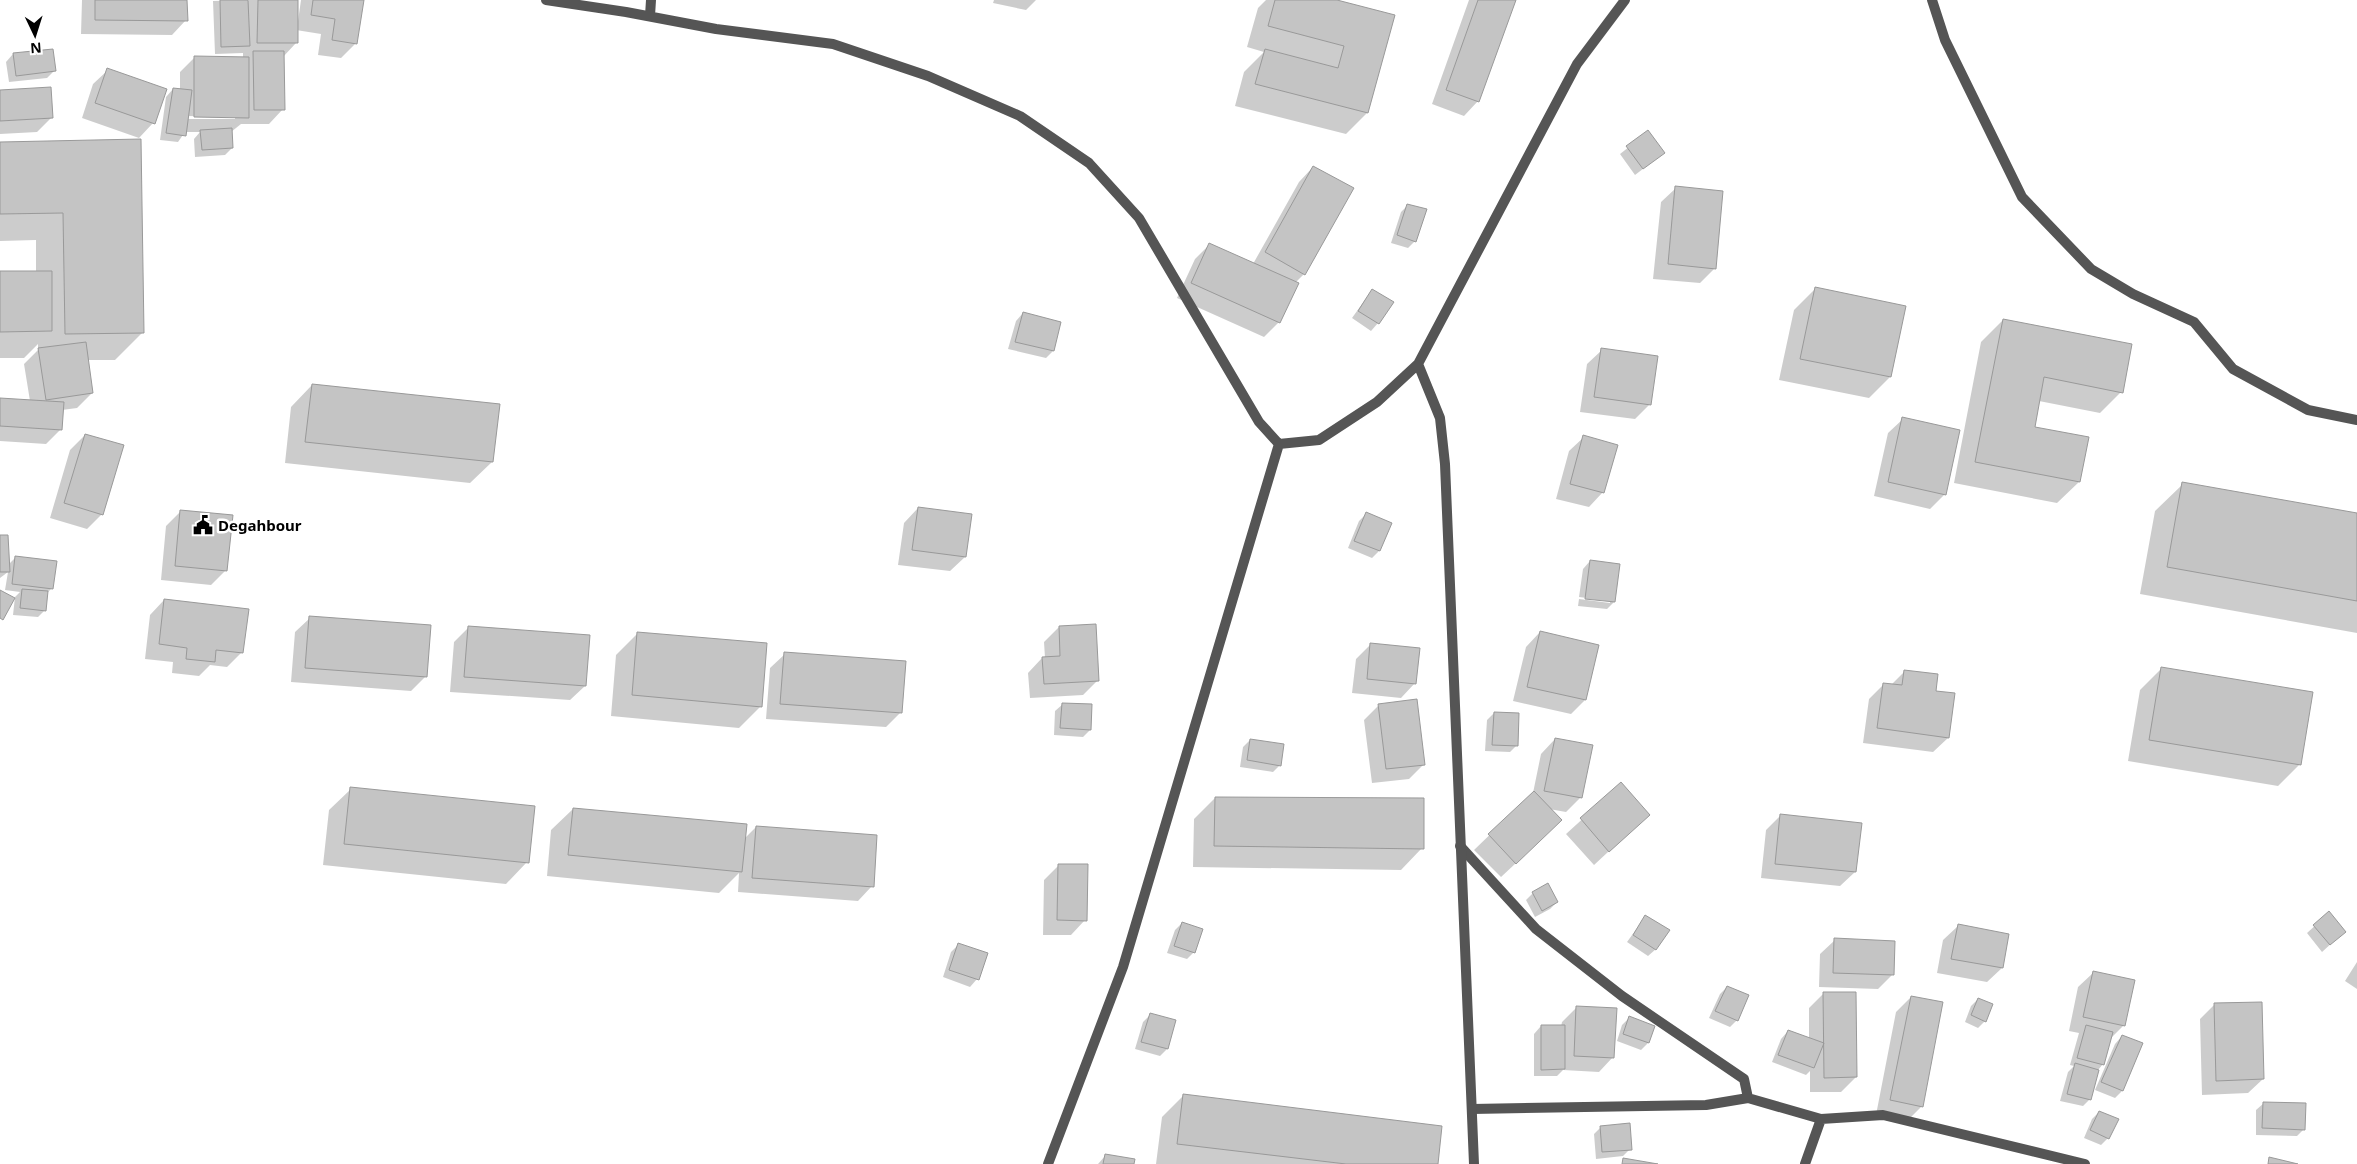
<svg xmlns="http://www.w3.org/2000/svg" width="2357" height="1164" font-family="'Noto Sans',sans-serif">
	<rect width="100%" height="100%" fill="#fff"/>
	<path fill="#0003" fill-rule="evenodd" d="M82 0H186V20L172 35 81 34Z
		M247 0V2L249 0H296L298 21 301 0H362L355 44 341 58 318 55 321 34 296 30V43L283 57V109L269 124H241L231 132 232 148 225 155 195 157 194 139 200 132H185L178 142 160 140 166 97 173 89 180 90V72L194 58H243V53L215 54 213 1ZM187 116 235 117V119H187Z
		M994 0H1036L1026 10 993 3Z
		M1266 0H1332L1367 113 1346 134 1235 106 1244 72 1264 52 1247 47 1258 8Z
		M1469 0H1514L1478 101 1464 116 1432 104Z
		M13 54 54 71 47 78 9 82 6 62Z
		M108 70 153 123 139 138 82 118 93 84Z
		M0 91 52 117 37 132 0 134Z
		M1648 132 1656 159 1635 175 1620 154Z
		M139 141 143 332 115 360H87L92 393 77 408 62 410 61 429 46 444 0 441V399L30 401 24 364 38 350V344L24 358H0V273L36 272V240L0 241V143Z
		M1313 167 1304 274 1295 283 1279 322 1264 337 1177 298 1195 259 1210 244 1253 264 1299 182Z
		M1676 188 1714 269 1700 283 1653 279 1661 202Z
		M1408 205 1415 241 1408 248 1391 243 1401 212Z
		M1815 289 1890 377 1869 398 1779 380 1794 310Z
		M1372 290 1378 323 1371 331 1352 318Z
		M1023 313 1060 323 1053 351 1046 358 1008 349 1016 321Z
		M2003 320 2121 392 2100 413 2039 401 2034 428 2087 438 2079 482 2057 503 1954 483 1981 342Z
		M1602 350 1650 404 1635 419 1580 412 1587 364Z
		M312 385 492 462 470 483 285 463 291 407Z
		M1903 419 1945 494 1930 509 1874 496 1888 433Z
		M85 435 102 514 87 529 50 518 70 450Z
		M1584 437 1603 492 1589 507 1556 499 1569 451Z
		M2183 484 2357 515V633L2140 594 2155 511Z
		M918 508 965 557 950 571 898 565 904 523Z
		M181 511 226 570 211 585 161 580 166 526Z
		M1366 514 1390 524 1379 551 1372 558 1348 548 1359 521Z
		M0 536 8 565 16 557 52 588 47 593 45 610 38 617 13 615 15 597 20 592 5 590 8 572 0 578Z
		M1590 561 1614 602 1607 609 1578 606 1579 599 1610 603V601L1579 597 1583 569Z
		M164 600 242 652 227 667 210 665 199 676 172 673 173 662 145 659 150 615Z
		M310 618 426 676 411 691 291 682 295 632Z
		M469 627 585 686 570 700 450 692 454 642Z
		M1059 627 1098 680 1083 695 1030 698 1028 673 1042 658H1045L1044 642Z
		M1540 632 1585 700 1571 714 1513 701 1526 647Z
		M638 633 761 706 739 728 611 716 616 655Z
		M1371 644 1415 683 1401 698 1352 693 1356 659Z
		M785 654 901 712 886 727 766 719 770 668Z
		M2162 668 2300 764 2278 786 2128 761 2140 690Z
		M1905 671 1935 692 1948 738 1933 752 1863 743 1869 699 1884 684 1891 685Z
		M1063 704 1090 730 1083 737 1054 735 1055 711Z
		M1379 705 1423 765 1409 779 1372 783 1364 720Z
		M1494 713 1517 745 1510 752 1485 751 1487 720Z
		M1555 739 1581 797 1566 812 1549 809 1546 835 1501 877 1474 850 1533 793 1541 754Z
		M1250 740 1280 765 1273 772 1240 767 1243 747Z
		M1621 784 1648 815 1594 865 1566 834Z
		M351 789 527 862 506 884 323 865 329 810Z
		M1215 798 1422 848 1401 870 1193 867 1194 819Z
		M573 809 744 839 756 827 872 886 858 901 738 892 739 873 719 893 547 876 551 830Z
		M1780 816 1855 872 1840 886 1761 878 1766 830Z
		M1059 865 1085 920 1071 935H1043L1044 880Z
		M1533 893 1557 902 1550 909 1535 917 1526 900Z
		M2329 913 2344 932 2322 952 2307 933Z
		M1645 917 1656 949 1648 956 1627 942Z
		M1182 923 1194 952 1187 959 1167 953 1175 930Z
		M1958 926 2002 968 1987 982 1937 973 1943 940Z
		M1835 940 1892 975 1878 989 1819 987 1820 954Z
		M958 945 977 979 970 987 943 977 951 952Z
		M2357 962V989L2345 981Z
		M2093 973 2124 1025 2110 1039 2103 1064 2098 1070 2090 1099 2083 1106 2060 1101 2068 1072 2074 1066 2070 1065 2079 1033 2069 1031 2078 987Z
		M1727 987 1737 1020 1730 1027 1709 1018 1720 994Z
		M1824 993 1856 1077 1841 1092H1810V1071L1806 1075 1772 1062 1781 1039 1788 1031 1809 1039V1008Z
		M1911 997 1922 1106 1907 1121 1876 1115 1896 1012Z
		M1978 999 1985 1021 1978 1028 1965 1022 1971 1006Z
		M2215 1004 2263 1079 2248 1093 2202 1095 2200 1019Z
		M1576 1008 1613 1057 1599 1072 1563 1070 1557 1076H1534V1034L1541 1026 1561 1027 1562 1022Z
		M1150 1015 1174 1021 1167 1049 1160 1056 1135 1049 1143 1022Z
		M1629 1018 1653 1027 1648 1043 1641 1050 1617 1041 1622 1025Z
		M2122 1036 2141 1044 2122 1091 2115 1098 2095 1090 2115 1044Z
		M1183 1096 1436 1164H1156L1162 1117Z
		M2264 1103 2304 1129 2297 1136 2256 1135V1110Z
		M2099 1112 2108 1138 2101 1145 2084 1138 2092 1119Z
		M1601 1127 1630 1149 1623 1156 1596 1159 1594 1134Z
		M1105 1156 1133 1164H1098Z"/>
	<path fill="#c4c4c4" stroke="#999" d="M95 0H187L188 21 95 20Z
		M220 0H248L250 46 221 47Z
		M258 0H298V43H257Z
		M313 0H364L357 44 332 40 335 19 311 15Z
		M1275 0H1337L1395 15 1368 113 1255 84 1265 49 1338 68 1344 46 1268 26Z
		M1478 0H1516L1479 102 1446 90Z
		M53 49 56 71 16 76 13 53Z
		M253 51H284L285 110H254Z
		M194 56 249 57V118L194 117Z
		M107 68 167 89 155 124 95 103Z
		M51 87 53 118 0 121V90Z
		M173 88 192 90 186 136 166 133Z
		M232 128 233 148 202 150 200 130Z
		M1648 130 1665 153 1643 169 1626 146Z
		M141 139 144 333 65 334 63 213 0 214V142Z
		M1313 166 1354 188 1305 275 1265 252Z
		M1675 186 1723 191 1716 269 1668 264Z
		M1407 204 1427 209 1416 242 1397 235Z
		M1209 243 1299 283 1280 323 1191 283Z
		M0 271H52V331L0 332Z
		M1815 287 1906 306 1891 377 1800 359Z
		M1372 289 1394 302 1379 324 1358 311Z
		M1023 312 1061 322 1054 351 1015 342Z
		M2003 319 2132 344 2123 393 2044 377 2035 427 2089 437 2080 482 1975 462Z
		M86 342 93 393 46 400 38 348Z
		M1601 348 1658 356 1651 405 1594 397Z
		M312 384 500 404 493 462 305 442Z
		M0 398 64 402 62 430 0 426Z
		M1902 417 1960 430 1946 495 1888 482Z
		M85 434 124 445 103 515 64 503Z
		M1583 435 1618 445 1604 493 1570 484Z
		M2182 482 2357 513V601L2167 567Z
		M918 507 972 514 966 557 912 550Z
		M180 510 233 515 227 571 175 566Z
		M1366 512 1392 523 1380 551 1354 541Z
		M0 535H8L10 572H0Z
		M15 556 57 561 53 589 12 584Z
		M1590 560 1620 564 1615 602 1585 599Z
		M22 589 48 591 46 611 20 608Z
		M0 590 15 598 3 620 0 618Z
		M164 599 249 609 243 653 216 650 215 662 186 659 187 648 159 644Z
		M309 616 431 625 427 677 305 668Z
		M1096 624 1099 681 1044 684 1042 657 1060 656 1059 626Z
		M468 626 590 635 586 686 464 677Z
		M1540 631 1599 645 1586 700 1527 687Z
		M637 632 767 643 762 707 632 695Z
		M1370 643 1420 648 1416 684 1367 679Z
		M784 652 906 661 902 713 780 704Z
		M2161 667 2313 692 2301 765 2149 740Z
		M1904 670 1938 674 1936 691 1955 693 1949 738 1877 728 1883 683 1902 685Z
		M1417 699 1425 765 1386 769 1378 704Z
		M1062 703 1092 704 1091 730 1060 728Z
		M1494 712 1519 713 1518 746 1492 745Z
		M1555 738 1593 745 1582 798 1544 791Z
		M1250 739 1284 744 1281 766 1247 760Z
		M1621 782 1650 815 1609 852 1580 818Z
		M350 787 535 806 529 863 344 844Z
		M1534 791 1562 820 1516 864 1488 834Z
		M1215 797 1424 798V849L1214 846Z
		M573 808 747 824 742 872 568 855Z
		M1780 814 1862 823 1856 872 1775 864Z
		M756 826 877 835 874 887 752 878Z
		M1058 864H1088L1087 921 1057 920Z
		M1548 883 1558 902 1542 911 1532 892Z
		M2329 911 2346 932 2330 945 2313 925Z
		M1645 915 1670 930 1656 950 1633 935Z
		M1182 922 1203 929 1195 953 1174 946Z
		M1958 924 2009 934 2003 968 1951 959Z
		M1834 938 1895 941 1894 975 1833 973Z
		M958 943 988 953 979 980 949 970Z
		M2093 971 2135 980 2125 1026 2083 1017Z
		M1727 986 1749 995 1738 1021 1715 1011Z
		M1823 992H1856L1857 1077 1824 1078Z
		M1911 996 1943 1002 1923 1107 1890 1100Z
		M1978 998 1993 1004 1986 1022 1971 1015Z
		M2262 1002 2264 1079 2216 1081 2214 1003Z
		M1576 1006 1617 1008 1614 1058 1574 1056Z
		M1150 1013 1176 1020 1168 1049 1141 1042Z
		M1629 1016 1655 1026 1649 1043 1623 1034Z
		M1541 1025H1565V1069L1541 1070Z
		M2086 1025 2113 1032 2104 1065 2077 1058Z
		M1788 1030 1824 1043 1814 1068 1778 1055Z
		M2122 1035 2143 1043 2123 1091 2101 1082Z
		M2075 1063 2099 1070 2091 1100 2067 1094Z
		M1183 1094 1442 1126 1438 1164H1346L1177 1144Z
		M2263 1102 2306 1103 2305 1130 2262 1128Z
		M2099 1111 2119 1119 2109 1139 2090 1130Z
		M1630 1123 1632 1150 1602 1152 1600 1126Z
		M1105 1154 1135 1159 1134 1164H1103Z
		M2269 1157 2298 1164H2268Z
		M1623 1158 1658 1164H1622Z"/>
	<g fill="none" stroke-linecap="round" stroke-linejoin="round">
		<path stroke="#555" stroke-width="10" d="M1932 0 1945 40 2022 197 2091 269 2133 294 2194 322 2233 369 2308 410 2357 420
			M1460 846 1536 929 1622 996 1744 1079 1748 1098
			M1472 1109 1706 1105 1748 1098 1821 1119"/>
		<path stroke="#555" stroke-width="10" d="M546 0 626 12 716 29 833 44 928 76 1020 116 1089 163 1139 218 1259 422 1279 444
			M650 16 651 0
			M1418 364 1440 418 1445 464 1474 1164
			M1279 444 1319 440 1377 402 1418 364 1577 64 1625 0
			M1048 1164 1123 967 1279 444
			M1805 1164 1821 1119 1883 1115 2085 1164"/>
	</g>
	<defs>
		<symbol id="civic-bare" viewBox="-9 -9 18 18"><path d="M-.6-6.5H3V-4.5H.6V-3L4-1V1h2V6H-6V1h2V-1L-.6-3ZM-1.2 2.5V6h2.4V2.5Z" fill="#000" stroke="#fff" stroke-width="2.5" paint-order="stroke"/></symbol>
	</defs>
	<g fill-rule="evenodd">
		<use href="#civic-bare" x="189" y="511" width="28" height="28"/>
	</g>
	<g text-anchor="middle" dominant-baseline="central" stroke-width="5" stroke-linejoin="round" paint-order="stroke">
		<g font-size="15" font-weight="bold" fill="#000" stroke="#fff" text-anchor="start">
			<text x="218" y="525">Degahbour</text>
		</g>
	</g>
	<g transform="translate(35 35) rotate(176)" stroke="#ffffff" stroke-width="4" paint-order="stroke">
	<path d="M0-4L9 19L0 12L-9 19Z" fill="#000000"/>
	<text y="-8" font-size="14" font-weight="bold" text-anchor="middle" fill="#000000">N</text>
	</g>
</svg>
